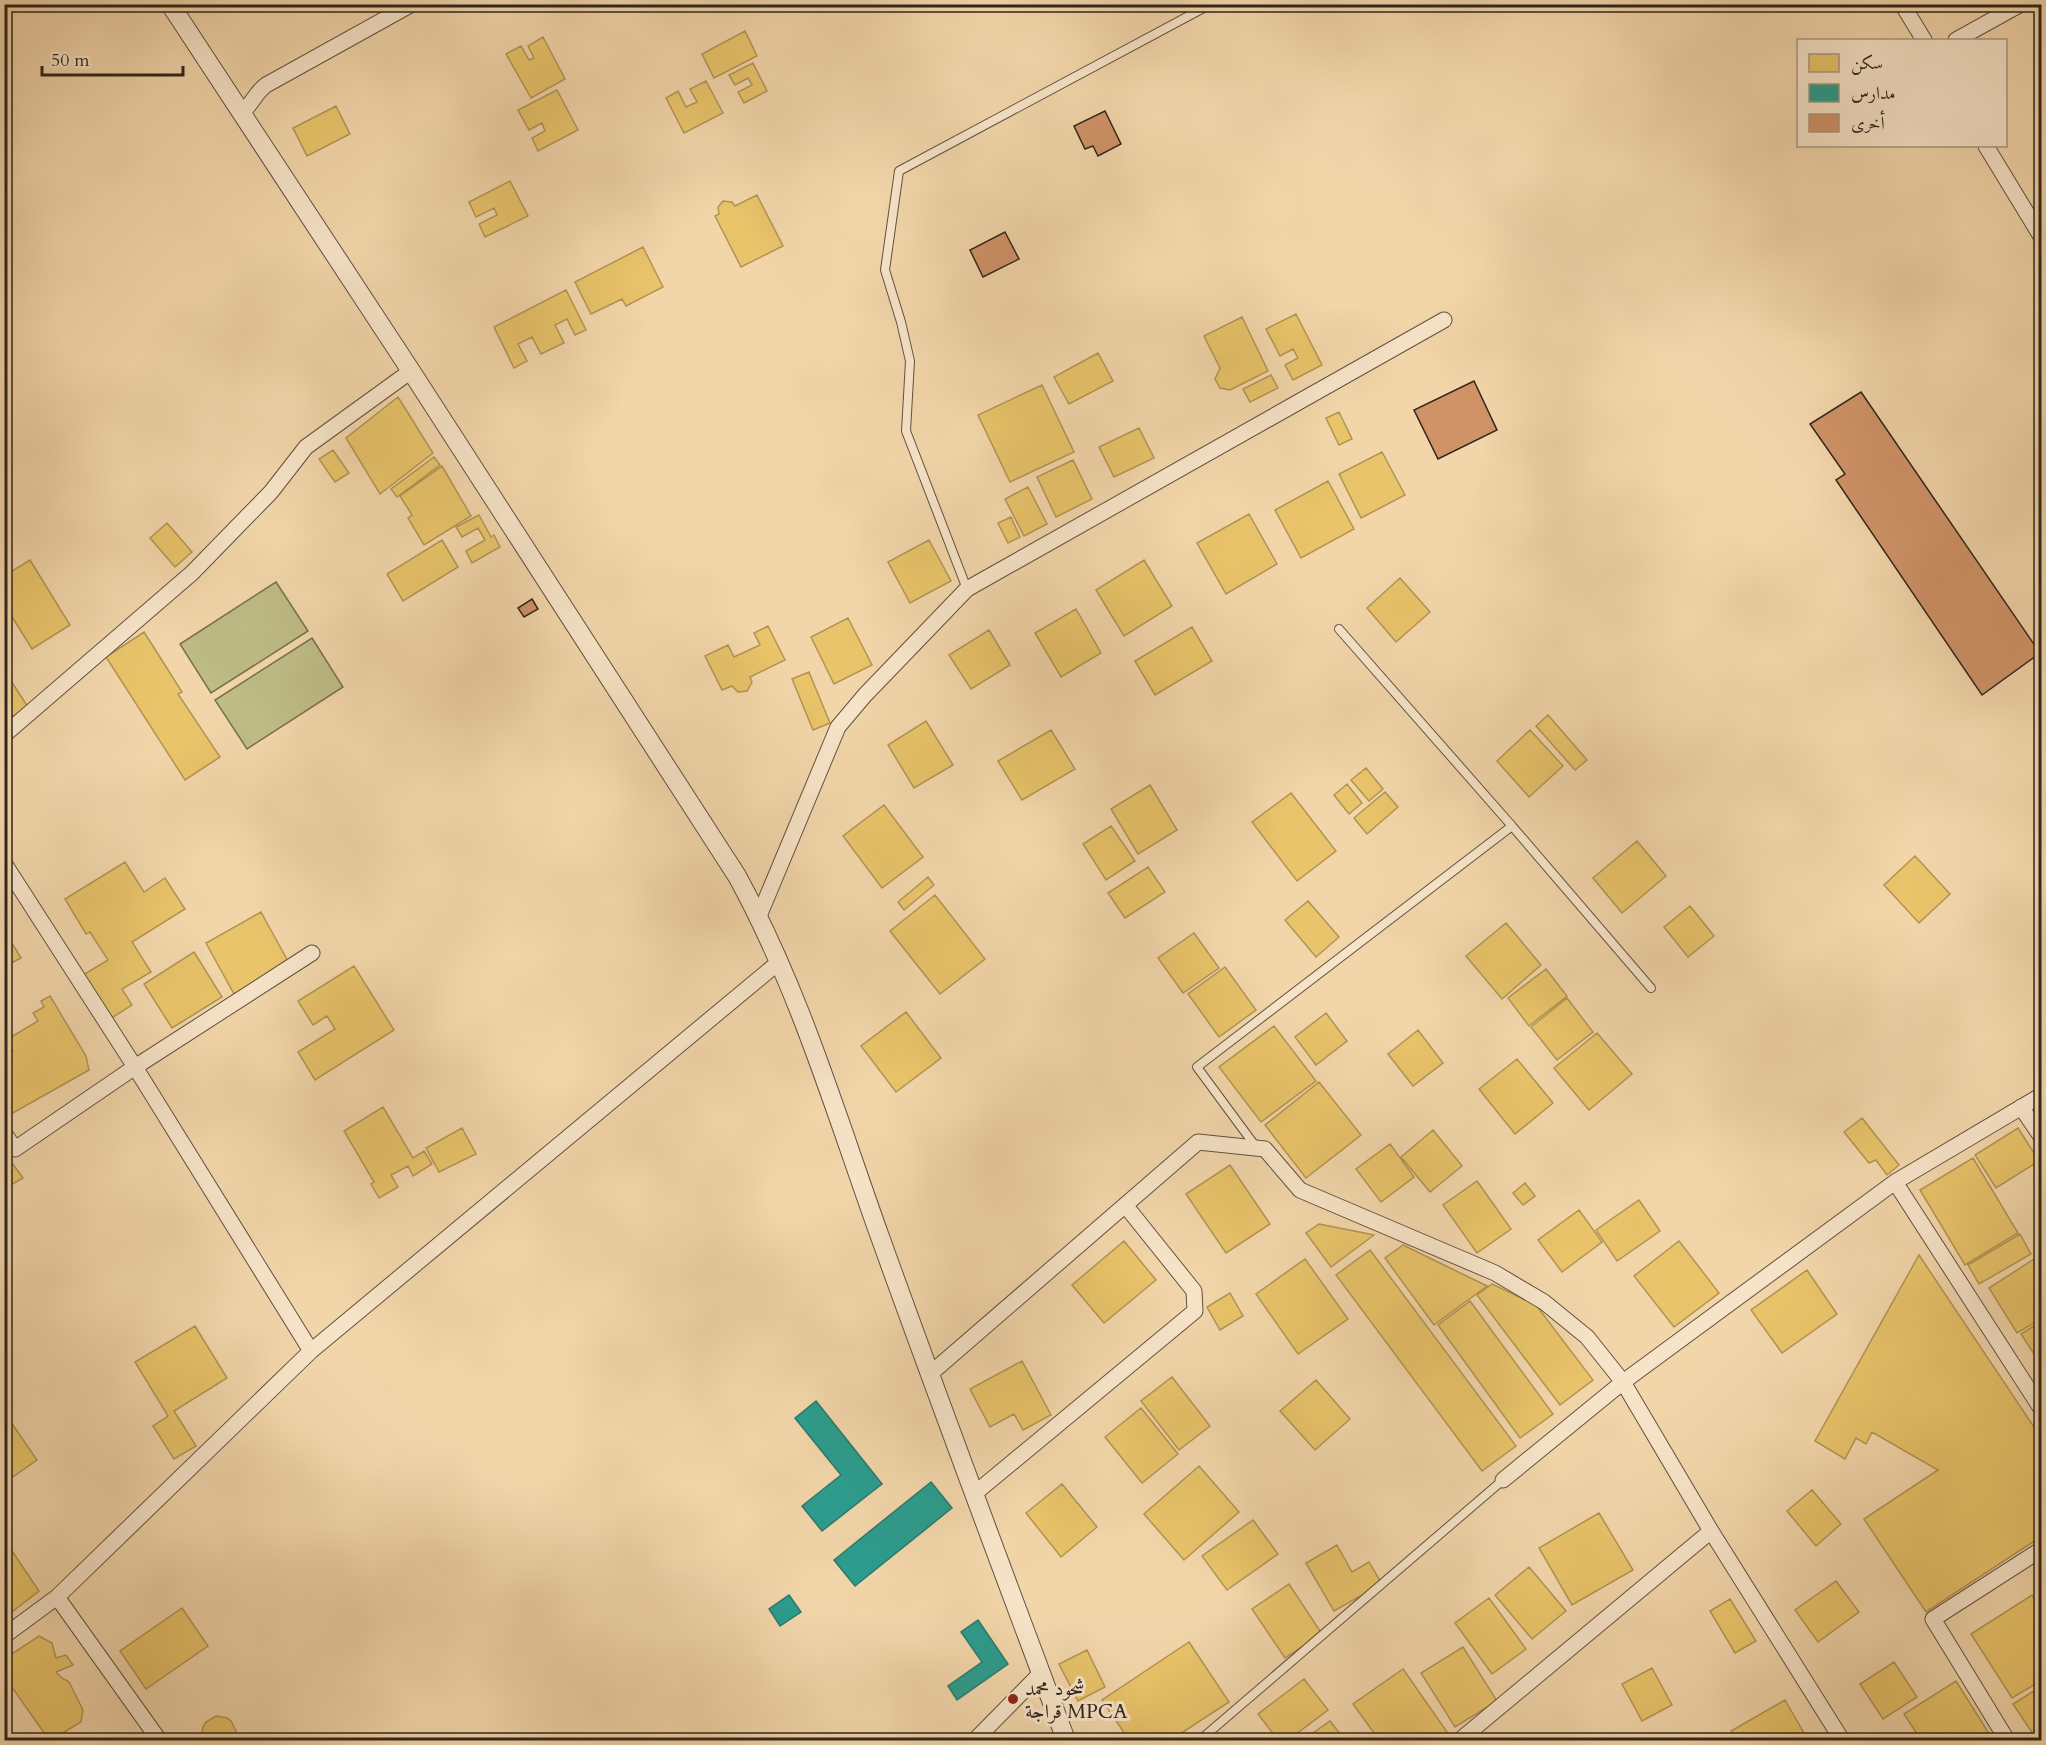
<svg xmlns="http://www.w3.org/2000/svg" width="2046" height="1745" font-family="Cardo,Amiri,serif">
	<rect width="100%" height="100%" fill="#f2d6aa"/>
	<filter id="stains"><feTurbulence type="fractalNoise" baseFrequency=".00333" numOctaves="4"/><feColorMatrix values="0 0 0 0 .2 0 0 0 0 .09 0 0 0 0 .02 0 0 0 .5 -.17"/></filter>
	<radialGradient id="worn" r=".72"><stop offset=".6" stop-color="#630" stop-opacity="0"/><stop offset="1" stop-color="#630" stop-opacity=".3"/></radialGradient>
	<path fill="#bfbc85" stroke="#777050" stroke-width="1.5" d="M276 582 308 631 211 693 180 644Z
		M312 638 343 687 247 749 215 700Z"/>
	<path fill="#e9c46a" stroke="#b19453" stroke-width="1.5" d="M745 31 757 56 714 78 702 54Z
		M543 37 565 79 531 98 506 54 521 46 529 60 534 58 528 46Z
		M753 63 767 91 744 103 738 92 752 85 748 78 735 85 729 75Z
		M706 81 723 113 684 133 666 98 678 91 686 107 697 102 690 89Z
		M557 90 578 130 538 151 532 138 545 131 542 123 529 130 518 110Z
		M336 106 350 134 307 156 293 128Z
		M510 181 528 216 485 237 479 224 497 215 494 208 476 217 469 202Z
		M757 195 783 246 741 267 715 216 719 214 718 207 723 201 732 202 735 206Z
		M643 247 663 287 626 306 622 299 591 314 575 282Z
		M566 290 586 330 575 335 567 319 555 325 564 343 541 354 532 337 518 344 527 361 514 368 494 327Z
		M1296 314 1322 365 1293 380 1285 365 1298 358 1293 349 1280 356 1266 329Z
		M1242 317 1268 371 1230 390 1220 388 1215 379 1220 368 1204 336Z
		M1098 353 1113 381 1069 404 1054 377Z
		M1271 375 1278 388 1250 402 1243 389Z
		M1042 385 1074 452 1010 482 978 415Z
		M398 397 433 453 380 494 346 438Z
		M1339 412 1352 439 1339 445 1326 418Z
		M1139 428 1154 458 1114 477 1099 447Z
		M333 450 349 473 335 482 319 459Z
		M1382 452 1405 495 1361 518 1339 474Z
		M434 457 440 465 397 497 391 489Z
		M1073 460 1092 499 1056 517 1037 477Z
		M442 466 471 516 424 545 408 518 412 515 400 496Z
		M1328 481 1354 529 1301 558 1275 510Z
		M1028 487 1047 524 1024 536 1005 499Z
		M1249 514 1277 564 1226 594 1197 543Z
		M479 515 491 537 494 535 500 547 472 563 466 551 485 540 478 528 462 537 456 527Z
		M1011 517 1020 537 1008 543 998 523Z
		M167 523 192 552 175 567 150 538Z
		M442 540 458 567 403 601 387 574Z
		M929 540 951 581 910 603 888 562Z
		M30 560 70 625 32 649 4 604V576Z
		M1144 560 1172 606 1124 636 1096 590Z
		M1400 578 1430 612 1396 642 1367 608Z
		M1076 609 1101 653 1061 677 1035 633Z
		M848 618 872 665 834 684 811 637Z
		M768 626 785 660 750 677 752 682 747 691 738 692 732 686 722 690 705 656 728 645 734 657 760 645 754 633Z
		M1192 627 1212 661 1155 695 1135 661Z
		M989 630 1010 665 971 689 949 655Z
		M144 632 182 692 178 694 220 757 185 780 106 657Z
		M4 670 28 707 4 722Z
		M809 672 830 723 813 730 792 679Z
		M1548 715 1587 760 1575 770 1536 726Z
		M926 721 953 765 914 788 888 745Z
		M1051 730 1075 769 1022 800 998 761Z
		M1530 730 1563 766 1529 797 1497 761Z
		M1366 768 1383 789 1369 801 1351 780Z
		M1347 784 1362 803 1349 814 1334 795Z
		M1150 785 1177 830 1138 854 1111 809Z
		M1385 792 1398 807 1367 834 1354 818Z
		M1291 793 1336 851 1297 881 1252 822Z
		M884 805 923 857 882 888 843 836Z
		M1111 826 1135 861 1106 880 1083 844Z
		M1637 841 1666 876 1622 913 1593 878Z
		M1915 856 1950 894 1919 923 1884 885Z
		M125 862 144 892 165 878 185 909 132 942 151 972 122 989 132 1005 110 1019 83 975 108 960 90 932 86 934 65 899Z
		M1148 867 1165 892 1125 918 1108 893Z
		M928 877 934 885 904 910 898 902Z
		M935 895 985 959 940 994 890 931Z
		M1308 901 1339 937 1316 957 1285 920Z
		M1690 906 1714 936 1688 957 1664 927Z
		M261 912 289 963 234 994 206 943Z
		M1506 923 1541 965 1502 999 1466 956Z
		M4 930 21 958 4 967Z
		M1194 933 1219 968 1183 993 1158 958Z
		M194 952 222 997 172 1028 144 984Z
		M354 966 394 1030 315 1080 298 1052 335 1029 327 1016 313 1025 298 1001Z
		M1225 967 1256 1010 1219 1037 1188 994Z
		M1546 969 1567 996 1529 1026 1508 998Z
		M50 996 86 1056 89 1070 4 1118V1057L13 1051 6 1040 38 1021 33 1013 44 1007 41 1001Z
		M1567 998 1593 1032 1557 1060 1531 1027Z
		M906 1012 941 1058 896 1092 861 1046Z
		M1326 1013 1347 1041 1316 1065 1295 1037Z
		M1274 1026 1316 1081 1261 1122 1219 1067Z
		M1418 1030 1443 1063 1413 1086 1388 1054Z
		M1597 1033 1632 1074 1589 1110 1554 1068Z
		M1517 1059 1553 1103 1515 1134 1479 1089Z
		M1319 1082 1361 1135 1306 1178 1265 1125Z
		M383 1107 413 1158 424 1151 432 1164 413 1176 408 1166 391 1175 398 1187 379 1198 371 1184 374 1182 344 1131Z
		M1862 1118 1899 1165 1887 1175 1876 1160 1869 1163 1844 1132Z
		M462 1128 476 1154 439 1172 426 1148Z
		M2018 1128 2039 1161 1996 1188 1975 1155Z
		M1433 1130 1462 1166 1430 1192 1401 1157Z
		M1390 1144 1414 1177 1381 1202 1356 1169Z
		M4 1152 23 1178 4 1189Z
		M1973 1158 2018 1233 1965 1265 1920 1190Z
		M1230 1165 1270 1224 1226 1253 1186 1194Z
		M1477 1181 1511 1229 1477 1253 1443 1205Z
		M1525 1183 1535 1196 1523 1205 1513 1193Z
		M1639 1200 1660 1231 1617 1261 1596 1230Z
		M1579 1210 1602 1242 1562 1272 1538 1240Z
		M1319 1224 1374 1235 1331 1267 1306 1233Z
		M2020 1234 2031 1254 1979 1284 1968 1265Z
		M1124 1241 1156 1280 1104 1323 1072 1285Z
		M1679 1241 1719 1293 1674 1327 1634 1276Z
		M1403 1245 1487 1286 1434 1325 1385 1258Z
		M1370 1250 1516 1446 1482 1471 1336 1275Z
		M1919 1255 2042 1439V1536L1926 1612 1864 1519 1938 1470 1872 1432 1866 1444 1856 1438 1845 1459 1815 1441Z
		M2039 1256 2042 1260V1318L2017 1333 1989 1288Z
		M1305 1259 1348 1319 1298 1354 1256 1294Z
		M1807 1270 1837 1314 1782 1353 1751 1310Z
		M1492 1284 1536 1305 1593 1380 1560 1405 1477 1295Z
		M1230 1293 1243 1316 1220 1330 1207 1307Z
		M1470 1301 1553 1414 1520 1438 1438 1325Z
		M2042 1321V1366L2021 1334Z
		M195 1326 227 1378 174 1411 196 1446 174 1459 153 1426 168 1416 135 1362Z
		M1022 1361 1051 1415 1023 1430 1014 1414 990 1427 970 1389Z
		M1172 1377 1210 1426 1179 1450 1141 1401Z
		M1316 1380 1350 1419 1315 1450 1280 1411Z
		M1141 1408 1178 1454 1142 1483 1105 1437Z
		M4 1412 37 1460 4 1483Z
		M1199 1466 1239 1512 1184 1560 1144 1514Z
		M1062 1484 1097 1527 1061 1557 1026 1513Z
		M1812 1490 1841 1524 1816 1546 1787 1511Z
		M1599 1513 1633 1570 1572 1605 1539 1548Z
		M1253 1520 1278 1554 1227 1590 1202 1556Z
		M4 1539 39 1591 4 1618Z
		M1337 1545 1352 1572 1369 1562 1382 1584 1334 1611 1306 1563Z
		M1529 1567 1566 1611 1532 1639 1495 1595Z
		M1836 1581 1859 1612 1818 1642 1795 1610Z
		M1289 1584 1322 1634 1285 1658 1252 1609Z
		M2032 1595 2042 1610V1680L2012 1698 1971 1634Z
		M1489 1598 1526 1649 1492 1674 1455 1623Z
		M1730 1599 1756 1641 1735 1653 1710 1611Z
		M182 1608 208 1646 146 1689 120 1651Z
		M39 1636 52 1643 56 1658 66 1655 73 1665 56 1672 62 1678 69 1682 83 1710 81 1722 56 1737H47L4 1676V1659Z
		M1189 1642 1229 1702 1171 1740H1129L1102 1700Z
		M1463 1647 1497 1701 1455 1727 1421 1673Z
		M1087 1650 1105 1687 1078 1701 1059 1664Z
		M1894 1662 1917 1697 1883 1719 1860 1684Z
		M1652 1668 1672 1705 1642 1721 1622 1684Z
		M1403 1669 1452 1739 1449 1740H1379L1353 1704Z
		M1304 1679 1328 1710 1288 1740H1278L1258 1714Z
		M1956 1681 1993 1740H1921L1904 1714Z
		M2042 1686V1740H2037L2013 1704Z
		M1785 1700 1808 1740H1737L1731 1731Z
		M216 1716 227 1718 231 1721 236 1731 234 1740H204L202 1732 203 1727 206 1722Z
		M1330 1721 1345 1740H1303Z"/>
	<path fill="#2a9d8f" stroke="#2c796c" stroke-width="1.5" d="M816 1401 882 1484 822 1531 802 1506 841 1475 795 1418Z
		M931 1482 952 1508 855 1586 834 1560Z
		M789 1595 801 1612 780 1626 769 1609Z
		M978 1620 1008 1664 957 1700 948 1686 982 1662 961 1632Z"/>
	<path fill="#d09368" stroke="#2f251c" stroke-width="1.5" d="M1105 111 1121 144 1098 156 1093 146 1085 149 1074 126Z
		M1005 232 1019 259 983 277 970 250Z
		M1474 381 1497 430 1438 459 1414 410Z
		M1861 392 2040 653 1982 695 1836 480 1845 474 1810 424Z
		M532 599 538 609 524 617 518 608Z"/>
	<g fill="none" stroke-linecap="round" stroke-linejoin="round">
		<defs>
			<path id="service" d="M967 589 906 431 910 361 901 322 885 270 899 171 1211 4
				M1339 629 1512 826
				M1256 1147 1197 1067 1512 826 1651 988
				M1200 1740 1503 1480"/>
			<path id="minor" d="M1902 4 1924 40
				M1956 40 2021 4
				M241 113C252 105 255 93 266 85L412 4
				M1986 146 2042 238
				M4 735 192 573 271 492 306 447 411 371
				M4 863 135 1067 311 1351
				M759 916 838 727 865 695 967 589 1444 320
				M2021 1107 2042 1138
				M4 1133 15 1149 135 1067 312 953
				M1895 1182 2042 1410
				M930 1374 1198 1142 1265 1149 1300 1190 1495 1273 1544 1302 1587 1337 1623 1382 1711 1531 1842 1740
				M1503 1480 1623 1382 1895 1182 2042 1095
				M974 1494 1195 1311 1194 1291 1125 1205
				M57 1597 159 1740
				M4 1636 57 1597 311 1351 779 962
				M975 1740 1041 1673
				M1460 1740 1711 1531
				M2007 1740 1933 1619 2042 1549"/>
			<path id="tertiary" d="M170 4 411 371 737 876C799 989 836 1114 879 1234 940 1404 1003 1572 1066 1740"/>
		</defs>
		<use href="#service" stroke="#605140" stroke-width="10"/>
		<use href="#minor" stroke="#605140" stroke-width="17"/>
		<use href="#tertiary" stroke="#605140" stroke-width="20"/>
		<use href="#service" stroke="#f7e4c8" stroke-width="8"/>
		<use href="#minor" stroke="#f7e4c8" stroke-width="15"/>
		<use href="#tertiary" stroke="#f7e4c8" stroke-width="18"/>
	</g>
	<circle fill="#8f2418" stroke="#f7e4c8" stroke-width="2" cx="1013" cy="1699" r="6"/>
	<g text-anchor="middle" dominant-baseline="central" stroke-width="6" stroke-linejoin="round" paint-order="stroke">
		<g font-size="20" fill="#2f251c" stroke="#f7e4c8" text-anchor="start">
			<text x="1025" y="1688">شحود محمد<tspan x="1025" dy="23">قراجة MPCA</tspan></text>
		</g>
	</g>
	<rect width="2046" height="1745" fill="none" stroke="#f2d6aa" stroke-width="24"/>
	<rect x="6" y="6" width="2034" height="1733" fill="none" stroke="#2f251c" stroke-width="3"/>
	<rect x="12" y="12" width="2022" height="1721" fill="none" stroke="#2f251c" stroke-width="1.5"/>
	<rect x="1797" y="39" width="210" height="108" fill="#f7e4c8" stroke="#a79883" stroke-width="1.5"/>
	<rect x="1809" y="54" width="30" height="18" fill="#e9c46a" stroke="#a79883" stroke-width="1.5"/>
	<text x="1851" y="69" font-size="18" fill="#2f251c">سكن</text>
	<rect x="1809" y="84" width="30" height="18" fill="#2a9d8f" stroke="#a79883" stroke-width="1.5"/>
	<text x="1851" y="99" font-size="18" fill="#2f251c">مدارس</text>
	<rect x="1809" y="114" width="30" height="18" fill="#d09368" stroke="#a79883" stroke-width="1.5"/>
	<text x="1851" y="129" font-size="18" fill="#2f251c">أخرى</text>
	<path d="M42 66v9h141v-9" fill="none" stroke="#2f251c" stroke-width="3"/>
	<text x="51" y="66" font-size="18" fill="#2f251c" stroke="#f7e4c8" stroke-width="4.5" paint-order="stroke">50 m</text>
	<rect width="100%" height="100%" filter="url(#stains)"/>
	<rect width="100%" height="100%" fill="url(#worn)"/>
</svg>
